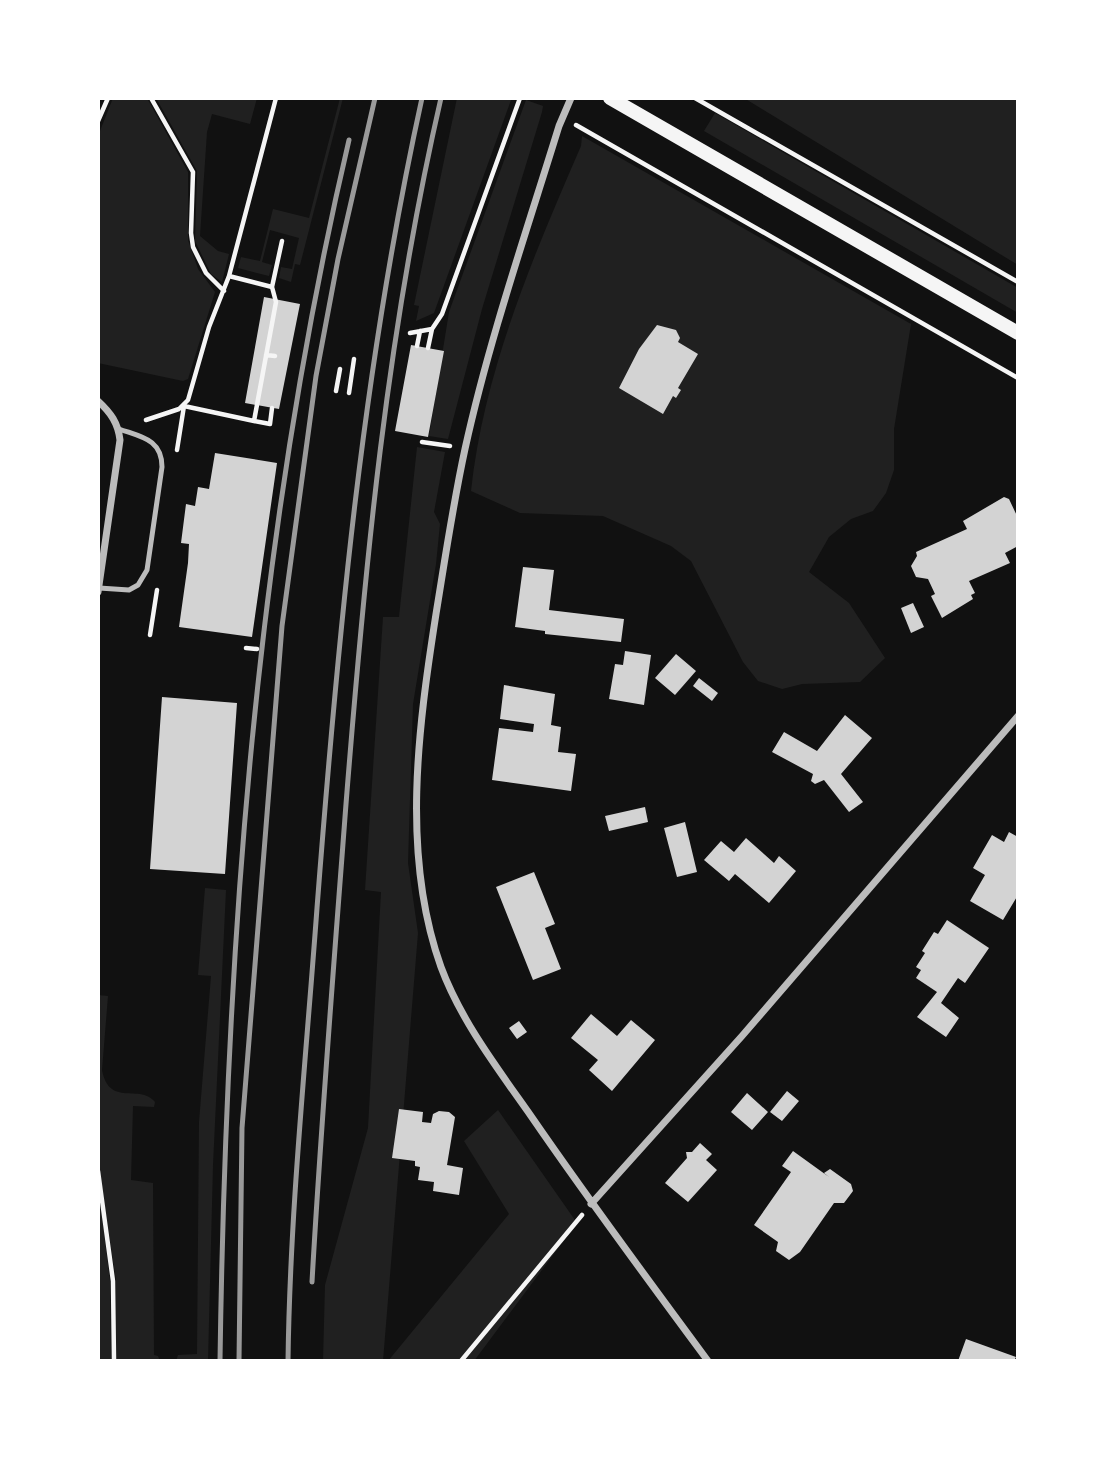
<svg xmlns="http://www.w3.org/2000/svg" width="1116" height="1459" font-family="'Varela Round',sans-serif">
	<rect width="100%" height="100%" fill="#111"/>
	<path fill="#202020" d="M113 98H147L188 172V240L198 269 215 292 188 379 183 381 98 363V136Z
		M156 98H257L250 124 212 114 207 132 200 236 218 251 229 254 222 282 211 274 195 241 197 171Z
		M340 98H343L300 265 295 264 291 282 279 278 281 267 292 269 299 238 270 230 262 262 272 265 269 276 238 268 241 257 260 261 273 209 309 218Z
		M457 98 511 100 434 313 416 321 419 306 414 305Z
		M744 98H1018V265Z
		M526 100 543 106 542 112 482 309 448 439 429 436 449 312Z
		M715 113 1018 288V313L704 131Z
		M582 136 911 324 894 429V470L886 493 873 511 851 519 829 537 809 572 849 603 885 658 860 682 802 684 782 689 758 681 743 662 691 561 671 546 603 516 520 513 471 491C484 370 533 257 581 146Z
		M417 447 445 452 434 512 440 524 436 564 413 704 408 863 418 933 383 1361H323L325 1285 368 1128 381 892 365 890 383 617H399Z
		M205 888 226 890 213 1165 208 1361H116V1281L98 1161V995L108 996 102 1070C109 1108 140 1083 155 1102L154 1107 133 1106 131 1180 153 1183 154 1355 158 1356 160 1361H176L178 1355 197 1354 199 1122 211 976 198 975Z
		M498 1110 577 1223 474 1361H388L509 1214 464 1141Z
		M98 1183 110 1281 111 1361H98Z"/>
	<path fill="#d3d3d3" d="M264 297 300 304 279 409 245 403Z
		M657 325 676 330 680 338 678 342 698 354 678 388 681 390 676 398 673 396 663 414 619 388 639 349Z
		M411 345 444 351 428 437 395 431Z
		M215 453 277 463 252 637 179 627 188 563 189 544 181 543 186 504 195 506 198 487 209 489Z
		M1004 497 1009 499 1018 518V546L1005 553 1010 563 969 581 975 593 971 595 973 599 942 618 931 596 935 594 928 579 916 577 911 566 917 556 916 552 967 529 963 521Z
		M523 567 554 570 549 610 624 619 621 642 545 634V631L515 627Z
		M913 603 924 627 911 633 901 608Z
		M625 651 651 655 644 705 609 699 615 664 623 665Z
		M676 654 696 671 675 695 655 678Z
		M699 678 718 693 712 701 693 686Z
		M504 685 555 694 551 725 561 727 558 752 576 754 571 791 492 780 499 728 533 732 534 724 500 719Z
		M162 697 237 703 225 874 150 869Z
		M845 715 872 738 841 774 863 802 849 812 824 780 815 784 811 781 813 774 772 752 784 732 817 751Z
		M645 807 648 822 609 831 605 816Z
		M685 822 697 872 677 877 664 828Z
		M1009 832 1018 837V895L1003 920 970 901 985 875 973 868 992 835 1004 842Z
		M746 838 774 863 779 856 796 871 769 903 735 874 729 881 704 860 721 841 734 852Z
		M534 872 555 924 545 928 561 969 533 980 496 887Z
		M947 920 989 948 965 983 958 978 941 1003 959 1018 946 1037 917 1017 937 992 916 978 921 970 916 967 925 953 922 951 934 932 938 934Z
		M591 1014 617 1036 631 1020 655 1040 612 1091 589 1070 598 1060 571 1038Z
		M519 1021 527 1032 517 1039 509 1028Z
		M787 1091 799 1101 782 1121 770 1112Z
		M747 1093 768 1112 752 1130 731 1112Z
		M399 1109 423 1112 422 1122 431 1123 433 1114 439 1111 449 1112 455 1117 447 1165 463 1168 459 1195 433 1191 434 1182 418 1180 420 1167 415 1166V1161L392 1158Z
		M700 1143 712 1154 706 1160 717 1170 688 1202 665 1183 687 1158 686 1152H692Z
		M793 1151 829 1177 824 1173 830 1169 851 1184 853 1191 844 1203H834L800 1252 789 1260 776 1251 778 1242 754 1225 791 1172 782 1166Z
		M966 1339 1016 1357 1014 1361H958Z"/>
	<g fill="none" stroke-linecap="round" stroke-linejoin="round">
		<path stroke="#f5f5f5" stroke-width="4.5" d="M151 98 193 172 191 233 193 247 206 273 224 291
			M695 98 1018 282
			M98 121 108 98
			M576 125 1018 378
			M229 276 272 287
			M410 333 432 329
			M417 346 420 331
			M428 348 432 329 442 314 520 98
			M266 355 275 356
			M336 391 340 369
			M349 393 354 359
			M146 420 179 409 188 400 209 327 229 276 276 98
			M254 421 270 424 272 408
			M422 442 450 446
			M177 450 184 406 254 421 276 302 272 287 282 241
			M150 635 157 590
			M246 648 257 649
			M98 1171 113 1281 114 1361
			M461 1361 582 1215"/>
		<path stroke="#bcbcbc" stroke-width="5" d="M99 588 129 590 138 585 147 570 162 467C162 439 141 437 119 429"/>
		<path stroke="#bcbcbc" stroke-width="7" d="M571 98 559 126C526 233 489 340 465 449 453 504 445 559 436 614 418 729 401 855 441 967 461 1021 498 1069 531 1116 588 1199 648 1280 708 1361
			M98 401C111 413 118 423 120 440L98 592
			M591 1204 742 1036 1018 716"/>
		<path stroke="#f5f5f5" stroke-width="14" d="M610 98 1018 333"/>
		<path stroke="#9a9a9a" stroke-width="5" d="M312 1282C321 1122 334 963 346 804 365 565 387 332 441 98
			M220 1361C226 951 255 540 349 140
			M239 1361 242 1128 282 626 316 376 338 259 375 98
			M288 1361C290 1210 306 1059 317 908 338 636 363 366 422 98"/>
	</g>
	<rect width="1116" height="1459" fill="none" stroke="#ffffff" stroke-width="200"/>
</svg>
